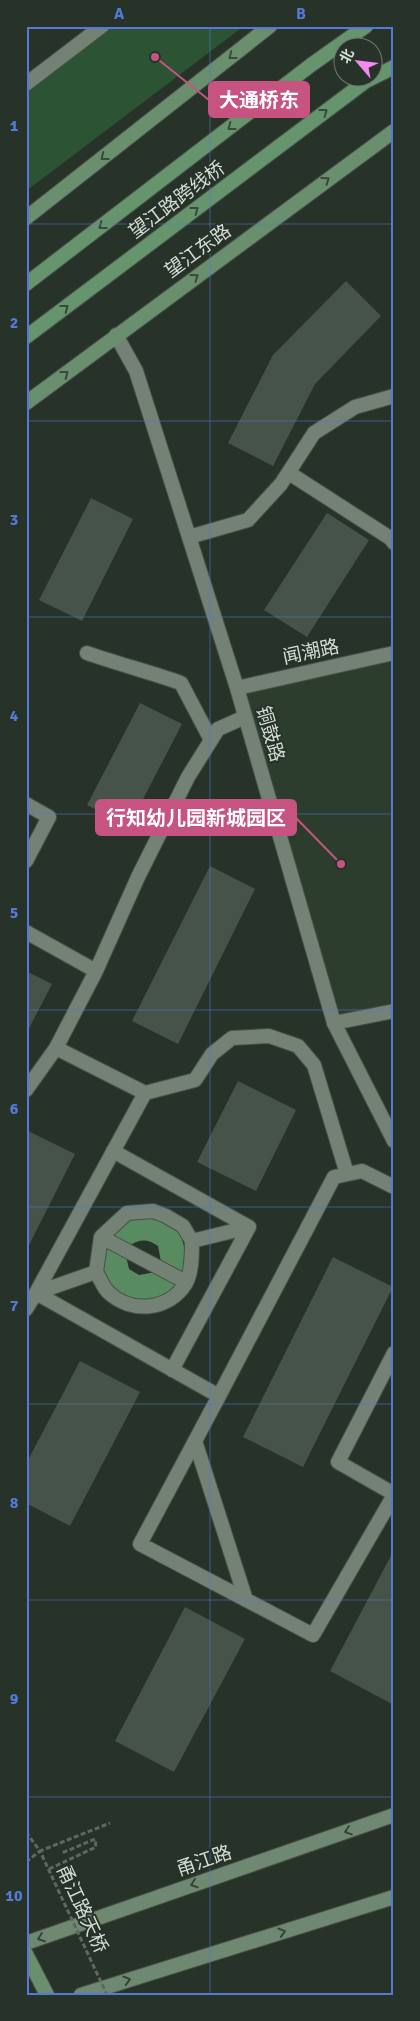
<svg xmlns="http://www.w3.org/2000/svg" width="420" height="2021" font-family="Signika,'Noto Sans SC',sans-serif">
	<rect width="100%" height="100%" fill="#273329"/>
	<path fill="#2c3d2e" d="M394 653V1011L334 1023 237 688Z"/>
	<path fill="#2c5333" d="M109 26H244L26 191V89Z"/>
	<path fill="#588b60" d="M144 1215C181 1223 188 1238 184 1274L161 1262 158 1246C147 1239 142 1239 130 1245L109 1234 127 1218Z
		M102 1245 126 1256 129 1269 139 1275 156 1272 179 1285 169 1294 154 1300 136 1303 113 1290 106 1280 102 1267Z"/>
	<path fill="#465348" d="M346 281 381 316 315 384 273 466 228 443 273 355Z
		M91 498 133 519 82 621 39 600Z
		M327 513 369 540 307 637 264 610Z
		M140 703 182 724 129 826 87 805Z
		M210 866 255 889 178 1044 132 1021Z
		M26 971 52 984 26 1034Z
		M238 1081 296 1110 256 1191 197 1162Z
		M26 1130 75 1154 26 1251Z
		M333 1257 393 1287 303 1467 243 1437Z
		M80 1361 140 1392 70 1526 26 1503V1464Z
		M394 1550V1705L330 1671Z
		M185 1607 245 1639 174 1772 115 1741Z"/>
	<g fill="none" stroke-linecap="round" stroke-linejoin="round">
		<defs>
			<path id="service" d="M26 84 102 26
				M289 473 390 538 394 543
				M189 537 248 520 281 484 314 433 355 407 394 396
				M87 653C118 664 150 672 181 683L211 740
				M26 804 49 817 26 861
				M26 932 96 971 56 1048 145 1093 36 1293 219 1396 140 1544 313 1635 394 1495
				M96 971 138 877 188 777 218 729 245 717
				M334 1023 394 1011
				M26 1090 56 1048
				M145 1093 195 1080 212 1054 232 1038 269 1036 298 1046 314 1065 347 1174
				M113 1151 249 1227 172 1370
				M101 1237 186 1282
				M96 1272C100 1278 103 1287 108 1292 131 1314 169 1311 186 1283 192 1272 192 1254 192 1241
				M26 1309 36 1293 96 1272 101 1237 127 1213 153 1211 166 1216 183 1226 192 1241 249 1227
				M394 1353 338 1462 394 1494
				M219 1396 334 1177 362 1171 394 1187
				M195 1441 246 1600"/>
			<path id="minor" d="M116 335 136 371 189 537 237 688 334 1023 394 1141
				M237 688 394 653"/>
			<path id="secondary" d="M26 1943 394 1815
				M81 1995 394 1897"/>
			<path id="primary" d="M26 218 270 26
				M26 403 394 131
				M26 1954 47 1995"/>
			<path id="trunk" d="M364 82 394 67
				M26 284 311 65 366 26
				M26 337 370 78"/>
		</defs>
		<use href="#service" stroke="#475148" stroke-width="16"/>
		<use href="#minor" stroke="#475148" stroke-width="16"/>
		<use href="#secondary" stroke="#475148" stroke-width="16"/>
		<use href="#primary" stroke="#475148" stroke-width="16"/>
		<use href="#trunk" stroke="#475148" stroke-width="16"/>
		<path stroke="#5e685f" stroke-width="3" stroke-dasharray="5 2.5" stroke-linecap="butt" d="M26 1832 40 1851 110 1823
			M49 1869 96 1847 95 1839 62 1853"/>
		<use href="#service" stroke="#748175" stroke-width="14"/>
		<use href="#minor" stroke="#748175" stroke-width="14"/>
		<use href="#secondary" stroke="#6f8872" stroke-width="14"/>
		<use href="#primary" stroke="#698f6e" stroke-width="14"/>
		<use href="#trunk" stroke="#66946c" stroke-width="14"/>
		<path stroke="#5e685f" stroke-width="3" stroke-dasharray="5 2.5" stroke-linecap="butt" d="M26 1862 40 1851 107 1995"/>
	</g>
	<defs><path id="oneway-chevron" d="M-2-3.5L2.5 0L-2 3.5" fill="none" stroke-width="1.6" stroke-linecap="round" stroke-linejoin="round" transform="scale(1.25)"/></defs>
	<g stroke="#384a3a">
		<use href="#oneway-chevron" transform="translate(232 56) rotate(142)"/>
		<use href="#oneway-chevron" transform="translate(104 157) rotate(142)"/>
		<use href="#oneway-chevron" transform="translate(326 180) rotate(-36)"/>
		<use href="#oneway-chevron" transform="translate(195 277) rotate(-36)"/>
		<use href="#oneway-chevron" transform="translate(65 374) rotate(-37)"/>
	</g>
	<g stroke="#374b3a">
		<use href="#oneway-chevron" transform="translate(324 112) rotate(-37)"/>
		<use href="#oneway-chevron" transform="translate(231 127) rotate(143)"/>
		<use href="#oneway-chevron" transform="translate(195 210) rotate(-37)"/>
		<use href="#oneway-chevron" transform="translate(102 226) rotate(143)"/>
		<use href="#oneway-chevron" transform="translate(65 308) rotate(-37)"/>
	</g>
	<g stroke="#354438">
		<use href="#oneway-chevron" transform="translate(348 1831) rotate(161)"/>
		<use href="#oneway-chevron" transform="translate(194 1884) rotate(161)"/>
		<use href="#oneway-chevron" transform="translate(282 1932) rotate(-17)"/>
		<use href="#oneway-chevron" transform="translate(41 1938) rotate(161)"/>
		<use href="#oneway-chevron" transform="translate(127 1980) rotate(-17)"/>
	</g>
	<path fill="none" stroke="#5479d7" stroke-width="1" stroke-opacity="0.55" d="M210 26V1995M26 224H394M26 421H394M26 617H394M26 814H394M26 1010H394M26 1207H394M26 1404H394M26 1600H394M26 1797H394"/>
	<g text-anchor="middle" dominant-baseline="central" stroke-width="4" stroke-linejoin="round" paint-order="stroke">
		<g font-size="19" fill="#d4dcd5" stroke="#273329">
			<text transform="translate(177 200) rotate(-37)">望江路跨线桥</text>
			<text transform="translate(198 251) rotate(-36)">望江东路</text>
			<text transform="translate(311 652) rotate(-12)">闻潮路</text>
			<text transform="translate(270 734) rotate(74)">铜鼓路</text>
			<text transform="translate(204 1861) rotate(-19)">甬江路</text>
			<text transform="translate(82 1909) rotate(65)">甬江路天桥</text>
		</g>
	</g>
	<path fill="none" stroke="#c75380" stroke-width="2" d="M155 57L209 100M341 864L296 818"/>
	<g fill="#c75380" stroke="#273329" stroke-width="2">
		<circle cx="155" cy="57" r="5"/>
		<circle cx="341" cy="864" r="5"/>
	</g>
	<g fill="#c75380" stroke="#c75380" stroke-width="2">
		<rect x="209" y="82" width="100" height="35" rx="5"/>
		<rect x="96" y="800" width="200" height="35" rx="5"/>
	</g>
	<g font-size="20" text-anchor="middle" font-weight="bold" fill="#fff">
		<text x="259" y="107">大通桥东</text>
		<text x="196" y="825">行知幼儿园新城园区</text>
	</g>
	<rect width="420" height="2021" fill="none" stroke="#273329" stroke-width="55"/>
	<g transform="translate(358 62) rotate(298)"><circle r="24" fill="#273329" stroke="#6c776e"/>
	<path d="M0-4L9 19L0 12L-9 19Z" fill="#f489f1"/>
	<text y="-8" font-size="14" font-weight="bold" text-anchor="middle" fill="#d4dcd5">北</text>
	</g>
	<rect x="28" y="28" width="364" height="1966" fill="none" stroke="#5479d7" stroke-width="2"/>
	<g font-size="16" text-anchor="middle" font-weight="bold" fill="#5479d7">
		<text x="119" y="19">A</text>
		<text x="301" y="19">B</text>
		<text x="14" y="131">1</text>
		<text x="14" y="328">2</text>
		<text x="14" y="525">3</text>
		<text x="14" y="721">4</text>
		<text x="14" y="918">5</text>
		<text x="14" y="1114">6</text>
		<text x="14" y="1311">7</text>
		<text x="14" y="1508">8</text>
		<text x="14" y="1704">9</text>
		<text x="14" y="1901">10</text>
	</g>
</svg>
